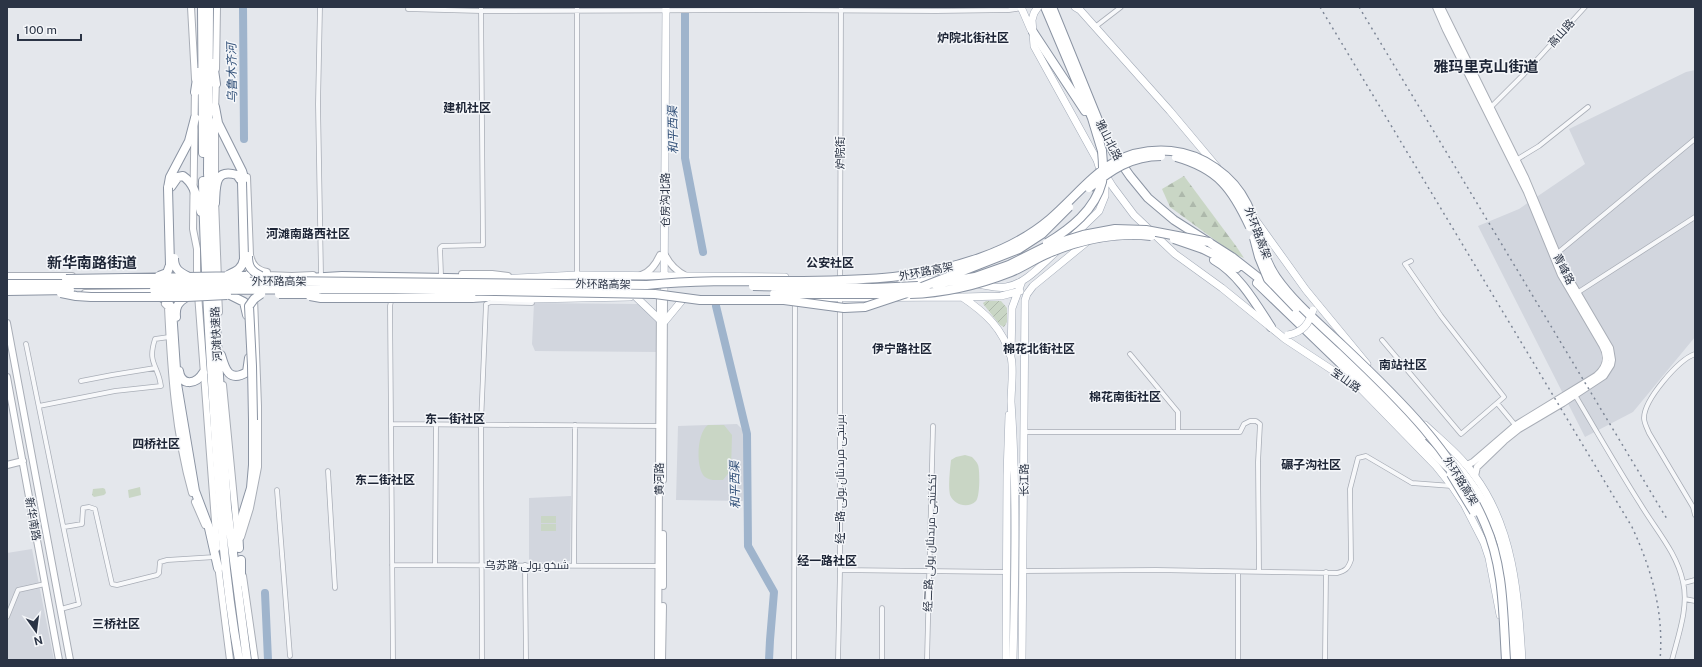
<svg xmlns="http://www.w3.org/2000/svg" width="1702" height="667" font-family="'Public Sans',Cairo,'Noto Sans SC',sans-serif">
	<defs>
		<pattern id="forest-firs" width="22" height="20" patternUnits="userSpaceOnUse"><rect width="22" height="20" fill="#c9d6c5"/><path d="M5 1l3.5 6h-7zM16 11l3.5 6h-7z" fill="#adb8ab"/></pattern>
		<pattern id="park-tufts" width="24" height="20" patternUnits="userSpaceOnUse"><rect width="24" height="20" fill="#c9d6c5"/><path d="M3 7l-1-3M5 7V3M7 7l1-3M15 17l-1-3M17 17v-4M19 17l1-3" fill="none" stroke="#adb8ab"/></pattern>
		<pattern id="garden-furrows" width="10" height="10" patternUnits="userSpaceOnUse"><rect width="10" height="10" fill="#c9d6c5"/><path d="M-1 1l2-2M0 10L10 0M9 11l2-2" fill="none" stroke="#adb8ab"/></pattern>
	</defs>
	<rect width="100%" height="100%" fill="#e4e7ec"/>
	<path fill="#d2d6de" d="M1695 70V337L1633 412 1585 437 1478 226 1519 209 1585 164 1569 129 1686 72Z
		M534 303 638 304 657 320V352L535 351 532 344Z
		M737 424 743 430 745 449 743 501 676 500 678 426Z
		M571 496 570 561 529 563V498Z
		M32 549 54 660H7V553Z"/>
	<path fill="#c9d6c5" d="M708 425H724L732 435 731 470 723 480C716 480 710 481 705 477 695 468 697 432 708 425Z
		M965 455 972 457C974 459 977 462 978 465 980 470 980 497 976 501 968 509 954 505 950 495 948 485 950 470 951 460L956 457Z
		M140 487 141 495 129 498 128 490Z
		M541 516H556V523H541Z
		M541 524H556V531H541Z"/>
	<path fill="url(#forest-firs)" d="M1184 176 1236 246 1244 258 1234 254 1170 207 1162 189Z"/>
	<path fill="url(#park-tufts)" d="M103 488 105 489 106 493 104 495 94 497 92 495 93 489Z"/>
	<path fill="url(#garden-furrows)" d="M986 301H1001L1007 308V322L1004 327 1000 325 984 305 983 303Z"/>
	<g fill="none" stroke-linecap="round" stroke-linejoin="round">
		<path stroke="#9fb4cc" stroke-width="8" d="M243 7 244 139
			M685 7V158L703 252
			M716 306 747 434 748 546 774 592 770 640 769 660
			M265 593 268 660"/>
		<defs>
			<path id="street" d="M320 7 318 104 321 275
				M577 7V275
				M408 9 481 11 762 10 936 11 1009 10 1022 8
				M1095 27 1121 7
				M1489 109 1524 74 1585 7
				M1516 160 1539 146 1588 107
				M1555 255 1695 139
				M441 275 440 248 442 246 483 245 481 7
				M840 281 841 7
				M1577 293 1695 217
				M392 297 390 306 393 660
				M1382 340 1461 434 1504 397 1441 316 1405 264 1411 261
				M26 344 79 604 61 609
				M1130 354 1178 412V431
				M1695 354C1678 360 1644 400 1644 418 1644 423 1647 428 1649 433L1693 507 1695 515
				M81 381 112 375 155 368
				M1575 395C1597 432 1618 469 1641 505 1656 530 1677 553 1683 582 1689 607 1678 636 1672 660
				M1497 403 1516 426
				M39 406 115 391 161 386C158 364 147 364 155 339L169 337
				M391 424 661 426
				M1024 432H1240L1244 424 1250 421H1256L1260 424 1258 462 1259 571
				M328 471 335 588
				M277 490 290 656
				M64 527 82 524 83 508 89 507 95 509 112 584 117 585 157 575 159 573 160 562 167 560 215 557
				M392 565 659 566
				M435 565 436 424
				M525 565 526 660
				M574 565 575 425
				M840 570 1007 572
				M1024 571 1156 570 1337 573C1345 571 1348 569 1351 560L1350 489 1358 458 1366 456 1412 483 1452 486
				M1238 572V660
				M1684 583 1695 580
				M1685 599 1695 601
				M7 617 18 590 45 584
				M482 660 481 423 486 304 491 302 532 303
				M794 660 795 300
				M838 660 840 570V297
				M882 660V608
				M927 660 933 426
				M1325 660 1326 572"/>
			<path id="secondary" d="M191 7 195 79
				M1436 7 1446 30 1527 192 1561 275 1602 345C1609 357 1607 367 1596 376L1516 425 1473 462 1469 464H1465
				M1441 7 1525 177 1563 268 1610 348 1612 360 1611 365 1604 376 1563 403 1519 429 1504 441 1477 467 1475 476
				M216 69 217 7
				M195 88 193 229 197 249V281
				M215 111 216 80
				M247 177 250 255C252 264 256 270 267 272
				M215 185V120
				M215 200 218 280
				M665 255C670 265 676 271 686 276
				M242 274 292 276 313 275
				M462 274H492L508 276
				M641 275C651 272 656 264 660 255
				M7 276H72
				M218 292 219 312
				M85 293 157 292
				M311 293 358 294
				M198 294 217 548
				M165 304 168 307C171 369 175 433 192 493
				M7 323 70 660
				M7 377 59 660
				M223 385 237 530
				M7 465 23 461
				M663 480 664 298
				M195 502 205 525
				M241 537 250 508 258 467V406L254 298
				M218 565 230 660
				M243 576 255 660
				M663 586V534
				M658 660 660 298
				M662 660 663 606"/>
			<path id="primary" d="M1021 7 1031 30
				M1038 7 1034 13 1032 20 1034 46 1097 160 1105 186V196L1099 211 1070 239
				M1075 7 1080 10 1170 111 1217 167
				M1103 171 1113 187 1134 215 1175 254 1222 288 1285 339 1361 389 1436 466 1452 486 1464 504 1484 543 1489 558 1500 615
				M1255 219 1306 290 1367 364
				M498 279 577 275 785 277
				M900 279 939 280
				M977 284C986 285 997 289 1006 287 1026 284 1042 264 1057 251
				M487 297 532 299 630 297
				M636 297 660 320
				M963 297 1001 296 1020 291
				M664 298 666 7
				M807 298 962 297C986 313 1003 329 1011 357 1014 369 1011 389 1011 402 1017 488 1015 574 1013 660
				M665 321 684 298
				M1011 355 1012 308 1022 281
				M1425 425C1442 441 1461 456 1474 475 1514 528 1518 596 1522 660
				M1006 660 1007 475 1009 415
				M1022 660 1025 300 1027 294 1033 286 1088 241"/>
			<path id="highway" d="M202 7 203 153
				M209 7 208 173 215 310 227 507 247 660
				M1045 7 1092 118 1102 151
				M1052 7 1100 125 1114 153 1130 176 1148 198 1174 220 1232 257 1260 279 1425 435
				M1033 32 1085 111
				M213 63 216 84
				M195 92 198 72
				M215 107 218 123 242 171 245 181
				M203 181C204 258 209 336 214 413 219 496 224 578 239 660
				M171 187 178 177 183 176C195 184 197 199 201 212
				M168 188 170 177 189 141 195 118
				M215 203C216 186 214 168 237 175L242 182
				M1203 249 1231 263 1237 268
				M1214 260C1239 274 1256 304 1271 327
				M308 278 342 276 498 279
				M1257 283 1455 474
				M230 295 244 302 247 315
				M161 297C167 300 170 304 172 310L177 384 195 491 209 528 218 568
				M472 298 487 297
				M176 317C175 307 178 302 187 297
				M221 355C225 369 229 383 247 372L249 358
				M179 371C181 386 196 385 203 373
				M1452 461C1462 470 1470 482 1477 492 1513 548 1513 596 1517 660
				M239 548 238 530 251 488 253 465V420
				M1497 550C1510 585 1509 624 1511 660
				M241 582V560"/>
		</defs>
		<use href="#street" stroke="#a9aeb7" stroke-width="5.5"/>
		<use href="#secondary" stroke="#a9aeb7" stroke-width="8"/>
		<use href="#primary" stroke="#a3abb8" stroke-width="8"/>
		<use href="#highway" stroke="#8b94a3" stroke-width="10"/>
		<use href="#street" stroke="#f7f8fa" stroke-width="4"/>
		<use href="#secondary" stroke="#fff" stroke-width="6"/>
		<use href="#primary" stroke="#fff" stroke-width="7"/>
		<use href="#highway" stroke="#fff" stroke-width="8"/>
		<path stroke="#7d8696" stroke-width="1.5" stroke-dasharray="2 4" stroke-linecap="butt" d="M1320 7 1632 527C1652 570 1664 613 1660 660
			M1359 7 1667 519"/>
		<defs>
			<path id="primary-bridge" d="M1288 335C1303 332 1309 324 1313 310"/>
			<path id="highway-bridge" d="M1176 157C1218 169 1232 188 1250 227
				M1089 188C1111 170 1131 156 1161 156
				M1254 238 1259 257 1268 279 1296 308
				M1174 239 1203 249
				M1047 243C1070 229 1095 210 1102 182 1104 172 1103 161 1102 151
				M248 256C248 267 251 271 261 276
				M174 258C174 269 179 272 189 277
				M228 275C237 271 242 269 244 259L242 182
				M159 276 167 273 170 265 168 188
				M66 279 246 276
				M7 284H162L277 281 647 285C699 280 751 281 803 281 866 280 921 279 982 257 1007 248 1030 236 1050 219 1090 184 1110 146 1171 151 1202 154 1233 175 1247 204 1258 227 1261 255 1276 277 1294 303 1320 324 1343 346 1398 398 1455 453 1485 524 1504 567 1503 614 1506 660
				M935 284 975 277 1009 265 1047 246 1083 235 1115 229 1146 230 1209 242
				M753 286 873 288 918 286
				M154 290 379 289 655 294 700 300H784L844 308 865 307 904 294 1019 249 1042 234 1069 207
				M7 291 70 290
				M61 293 76 296 91 297H187L227 295
				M279 294H315
				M774 294H899
				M910 294C946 293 978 285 1011 272 1024 267 1036 258 1049 253 1080 240 1117 232 1151 236
				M310 296 321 298H472
				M253 420 252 366 249 306 254 299 261 294
				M1451 474 1474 512"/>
		</defs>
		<use href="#primary-bridge" stroke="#a3abb8" stroke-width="8" stroke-linecap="butt"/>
		<use href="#highway-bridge" stroke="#8b94a3" stroke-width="10" stroke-linecap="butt"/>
		<use href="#primary-bridge" stroke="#fff" stroke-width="7"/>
		<use href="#highway-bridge" stroke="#fff" stroke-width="8"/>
	</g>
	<g text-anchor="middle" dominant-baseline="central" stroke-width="3" stroke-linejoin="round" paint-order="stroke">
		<g font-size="11" fill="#2b3445" stroke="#f4f6f9">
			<text transform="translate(1561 33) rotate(-48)">高山路</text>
			<text transform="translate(1109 140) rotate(63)">雅山北路</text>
			<text transform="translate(840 153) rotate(-90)">炉院街</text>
			<text transform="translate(665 200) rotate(-90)">仓房沟北路</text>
			<text transform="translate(1258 233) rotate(69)">外环路高架</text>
			<text transform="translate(1564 269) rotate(63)">青峰路</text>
			<text transform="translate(926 271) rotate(-11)">外环路高架</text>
			<text x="279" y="281">外环路高架</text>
			<text transform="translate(603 284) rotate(1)">外环路高架</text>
			<text transform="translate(216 334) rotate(-93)">河滩快速路</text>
			<text transform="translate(1346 380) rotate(35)">宝山路</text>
			<text transform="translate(659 479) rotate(-90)">黄河路</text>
			<text transform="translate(840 479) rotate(-90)">经一路 بىرىنجى مرىدىئان يولى</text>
			<text transform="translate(1024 480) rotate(-90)">长江路</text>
			<text transform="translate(1461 481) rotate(58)">外环路高架</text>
			<text transform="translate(33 519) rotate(80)">新华南路</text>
			<text transform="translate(930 543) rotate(-88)">经二路 ئككىنجى مرىدىئان يولى</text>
			<text x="527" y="565">乌苏路 شىخو يولى</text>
		</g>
		<g font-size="12" font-weight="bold" fill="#1d2536" stroke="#f4f6f9">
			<text x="973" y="38">炉院北街社区</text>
			<text x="467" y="108">建机社区</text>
			<text x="308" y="234">河滩南路西社区</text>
			<text x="830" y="263">公安社区</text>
			<text x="902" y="349">伊宁路社区</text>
			<text x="1039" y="349">棉花北街社区</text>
			<text x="1403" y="365">南站社区</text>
			<text x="1125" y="397">棉花南街社区</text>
			<text x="455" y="419">东一街社区</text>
			<text x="156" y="444">四桥社区</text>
			<text x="1311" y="465">碾子沟社区</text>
			<text x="385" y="480">东二街社区</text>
			<text x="827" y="561">经一路社区</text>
			<text x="116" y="624">三桥社区</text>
		</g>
		<g font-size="12" font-style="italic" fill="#34527a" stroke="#f4f6f9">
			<text transform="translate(232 73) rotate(-91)">乌鲁木齐河</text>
			<text transform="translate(673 130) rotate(-91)">和平西渠</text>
			<text transform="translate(735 485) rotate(-91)">和平西渠</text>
		</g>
		<g font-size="15" font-weight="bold" fill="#1d2536" stroke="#f4f6f9">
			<text x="1486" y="66">雅玛里克山街道</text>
			<text x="92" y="262">新华南路街道</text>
		</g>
	</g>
	<rect width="1702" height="667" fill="none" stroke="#2b3445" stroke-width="16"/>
	<g transform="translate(36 631) rotate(166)" stroke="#f4f6f9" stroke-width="3" paint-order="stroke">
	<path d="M0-3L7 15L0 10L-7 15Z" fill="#2b3445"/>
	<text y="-6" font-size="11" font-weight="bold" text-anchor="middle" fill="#2b3445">N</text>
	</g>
	<path d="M18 34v6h63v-6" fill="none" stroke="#2b3445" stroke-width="2"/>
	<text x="24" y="34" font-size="12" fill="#2b3445" stroke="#f4f6f9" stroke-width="3" paint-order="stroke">100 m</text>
</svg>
